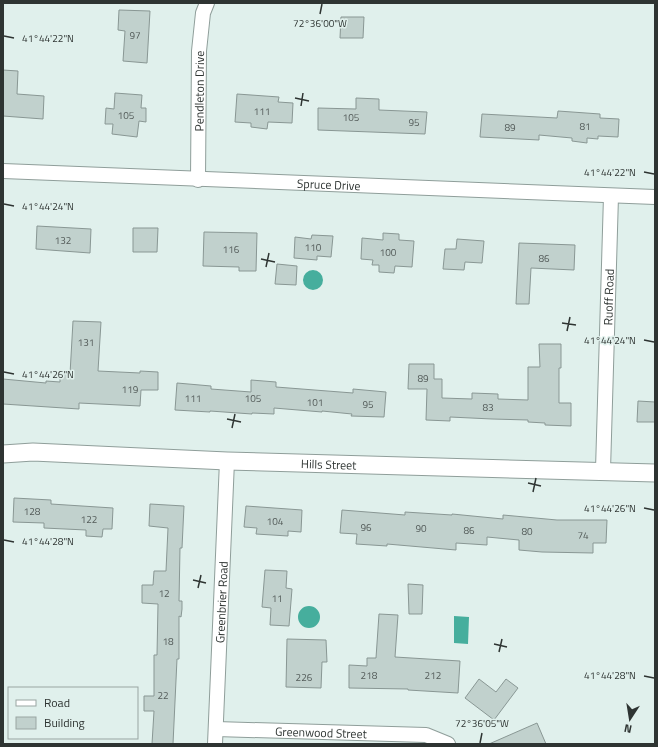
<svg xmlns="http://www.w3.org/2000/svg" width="658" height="747" font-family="'Titillium Web',sans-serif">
	<rect width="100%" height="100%" fill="#e0f0ec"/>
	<path fill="#46ae9d" d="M303 280a10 10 0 1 1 20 0a10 10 0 1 1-20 0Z
		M298 617a11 11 0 1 1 22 0a11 11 0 1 1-22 0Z
		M454 616 469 617 468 644 454 643Z"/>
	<path fill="#c1d1cd" stroke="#899794" d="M119 10 150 11 147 63 123 61 125 31 118 30Z
		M341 17H364L363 38H340Z
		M3 70 18 71 17 94 44 96 43 119 3 116Z
		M115 93 142 95 141 108H146V122L139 121 137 137 112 134 113 124H105L106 108 114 109Z
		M237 94 279 97 278 102 293 103 292 123 268 122 267 129 251 127V123L235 122Z
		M356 98 379 99V110L427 112 425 134 318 130V108L356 109Z
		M558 111 600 114V118L619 119 618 137 598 136V139L587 138V143L572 141V138L539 135V140L480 137 482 114 557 118Z
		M37 226 91 229 90 253 36 249Z
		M133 228H158L157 252H133Z
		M204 232 257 233 256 271H239V267L203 266Z
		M383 233 399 234V240L414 241 412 267 395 266 394 273 379 272V265H372L373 260 361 259 362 238 383 240Z
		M312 235 333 236 331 257 317 256V260L294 258 295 237 311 239Z
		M457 239 484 241 482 263 465 262 464 270 443 269 445 249H456Z
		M519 243 575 245 574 270 531 268 529 304H516Z
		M277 264 297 266 296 285 275 284Z
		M73 321 101 322 98 371 140 373V371L158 372V390H141L140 406 79 403V409L3 404V379L46 383V381L60 382V374H70Z
		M539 344H561V368H559V403H571V426L545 425V423L528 422V420L492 419 450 417V421L426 420 427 389H408L409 364H434V379H442V398L472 399V393L498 394V399L528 400V367H540Z
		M251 380 276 382V387L353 393V389L386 392 384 417 351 416 352 414 322 411V412L274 408V414L252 413V414L210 411V412L175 410 177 383 211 386V389L251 392Z
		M638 401 655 402V422H637Z
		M14 498 51 500V504L113 508 112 529H103L102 537 86 536V530L44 528V523L13 522Z
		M150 504 184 506 182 548H180L179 601H182V609L181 617 179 616V659H177L173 744H152L154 711H144V696H154V655H157L158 604 142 603V585H153L154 571H166L168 528 149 526Z
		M246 506 302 510 301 532 288 531V536L256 534 257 528 244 527Z
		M342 510 405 515V512L452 515V514L503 519V515L557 520H607L606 543H593V553L542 552 519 550V540L487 537V545L456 543V550L387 544V546L356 544 357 534 340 533Z
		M265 570 287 571 286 588 292 589 289 626 270 625 271 608 262 607Z
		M408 584 423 585 422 614H409Z
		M379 614 398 615 395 657 460 661 458 693 408 690V689L349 688V665L367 666V658H376Z
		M287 639 326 640 327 662H322L321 688 286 687Z
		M479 679 496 692 506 679 518 688 494 720 465 698Z
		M537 723 546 744H489Z"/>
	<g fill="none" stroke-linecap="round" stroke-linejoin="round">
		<defs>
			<g id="minor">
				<path id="s1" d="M3 171 655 197"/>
				<path id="s2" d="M198 180 199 51 203 13 207 3"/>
				<path id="s3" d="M603 470 611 196"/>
				<path id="s4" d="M216 729 426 735 448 744"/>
				<path id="s5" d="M215 744 227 461"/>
			</g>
			<g id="tertiary">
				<path id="s6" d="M3 454 33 452 227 461 655 473"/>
			</g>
		</defs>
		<use href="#minor" stroke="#8f9e9a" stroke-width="16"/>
		<use href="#tertiary" stroke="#8f9e9a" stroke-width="19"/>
		<use href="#minor" stroke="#fff" stroke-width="14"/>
		<use href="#tertiary" stroke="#fff" stroke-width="17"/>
	</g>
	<path fill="none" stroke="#2e3432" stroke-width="1.5" d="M320 14 322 4M4 36 14 38M295 98 309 101M301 106 303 93M644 172 654 174M4 204 14 206M261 259 275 262M266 267 269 253M562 323 576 325M567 331 570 317M644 340 654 342M4 372 14 374M227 419 241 422M232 428 235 414M528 483 541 486M533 492 536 478M644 508 654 510M4 540 14 542M193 580 206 583M198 588 201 575M494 644 507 647M499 652 502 639M644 676 654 678M480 743 482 733"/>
	<g text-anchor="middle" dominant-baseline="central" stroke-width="3" stroke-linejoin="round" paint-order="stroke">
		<g font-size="10" fill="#535b59">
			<text x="135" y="35">97</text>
			<text x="262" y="111">111</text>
			<text x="126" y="115">105</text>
			<text x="351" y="117">105</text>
			<text x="414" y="122">95</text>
			<text x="585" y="126">81</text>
			<text x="510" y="127">89</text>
			<text x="63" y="240">132</text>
			<text x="313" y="247">110</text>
			<text x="231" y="249">116</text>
			<text x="388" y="252">100</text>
			<text x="544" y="258">86</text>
			<text x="86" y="342">131</text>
			<text x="423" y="378">89</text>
			<text x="130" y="389">119</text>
			<text x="193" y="398">111</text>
			<text x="253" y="398">105</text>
			<text x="315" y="402">101</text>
			<text x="368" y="404">95</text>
			<text x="488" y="407">83</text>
			<text x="32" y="511">128</text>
			<text x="89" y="519">122</text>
			<text x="275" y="521">104</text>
			<text x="366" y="527">96</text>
			<text x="421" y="528">90</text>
			<text x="469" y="530">86</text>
			<text x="527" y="531">80</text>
			<text x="583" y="535">74</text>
			<text x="164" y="593">12</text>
			<text x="277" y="598">11</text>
			<text x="168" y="641">18</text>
			<text x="369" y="675">218</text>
			<text x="433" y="675">212</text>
			<text x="304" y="677">226</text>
			<text x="163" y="695">22</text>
		</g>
		<g font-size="12" fill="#2e3432" stroke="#e0f0ec">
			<text stroke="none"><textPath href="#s2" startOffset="89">Pendleton Drive</textPath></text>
			<text stroke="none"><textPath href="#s1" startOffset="326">Spruce Drive</textPath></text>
			<text stroke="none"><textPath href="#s3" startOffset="173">Ruoff Road</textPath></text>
			<text stroke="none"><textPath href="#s6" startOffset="326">Hills Street</textPath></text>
			<text stroke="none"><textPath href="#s5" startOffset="142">Greenbrier Road</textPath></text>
			<text stroke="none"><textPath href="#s4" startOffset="105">Greenwood Street</textPath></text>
		</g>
	</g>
	<g font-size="10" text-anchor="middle" fill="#2e3432" stroke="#e0f0ec" stroke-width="3" stroke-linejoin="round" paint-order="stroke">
		<text x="320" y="27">72°36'00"W</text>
		<text x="48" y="42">41°44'22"N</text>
		<text x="610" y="176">41°44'22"N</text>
		<text x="48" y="210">41°44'24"N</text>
		<text x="610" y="344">41°44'24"N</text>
		<text x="48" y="378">41°44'26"N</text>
		<text x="610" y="512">41°44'26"N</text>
		<text x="48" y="545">41°44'28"N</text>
		<text x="610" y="679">41°44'28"N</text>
		<text x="482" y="727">72°36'05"W</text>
	</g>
	<rect width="658" height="747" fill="none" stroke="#2e3432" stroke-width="8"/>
	<rect x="8" y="687" width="130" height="52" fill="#e0f0ec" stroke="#99a5a2"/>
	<rect x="16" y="700" width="20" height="6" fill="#ffffff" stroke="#99a5a2"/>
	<text x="44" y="707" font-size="12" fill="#2e3432">Road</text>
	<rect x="16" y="717" width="20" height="12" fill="#c1d1cd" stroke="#99a5a2"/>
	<text x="44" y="727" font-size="12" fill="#2e3432">Building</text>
	<g transform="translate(630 719) rotate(192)" stroke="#e0f0ec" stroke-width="3" paint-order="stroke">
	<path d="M0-3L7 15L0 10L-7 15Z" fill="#2e3432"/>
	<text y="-6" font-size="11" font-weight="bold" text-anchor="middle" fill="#2e3432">N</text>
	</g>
</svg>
